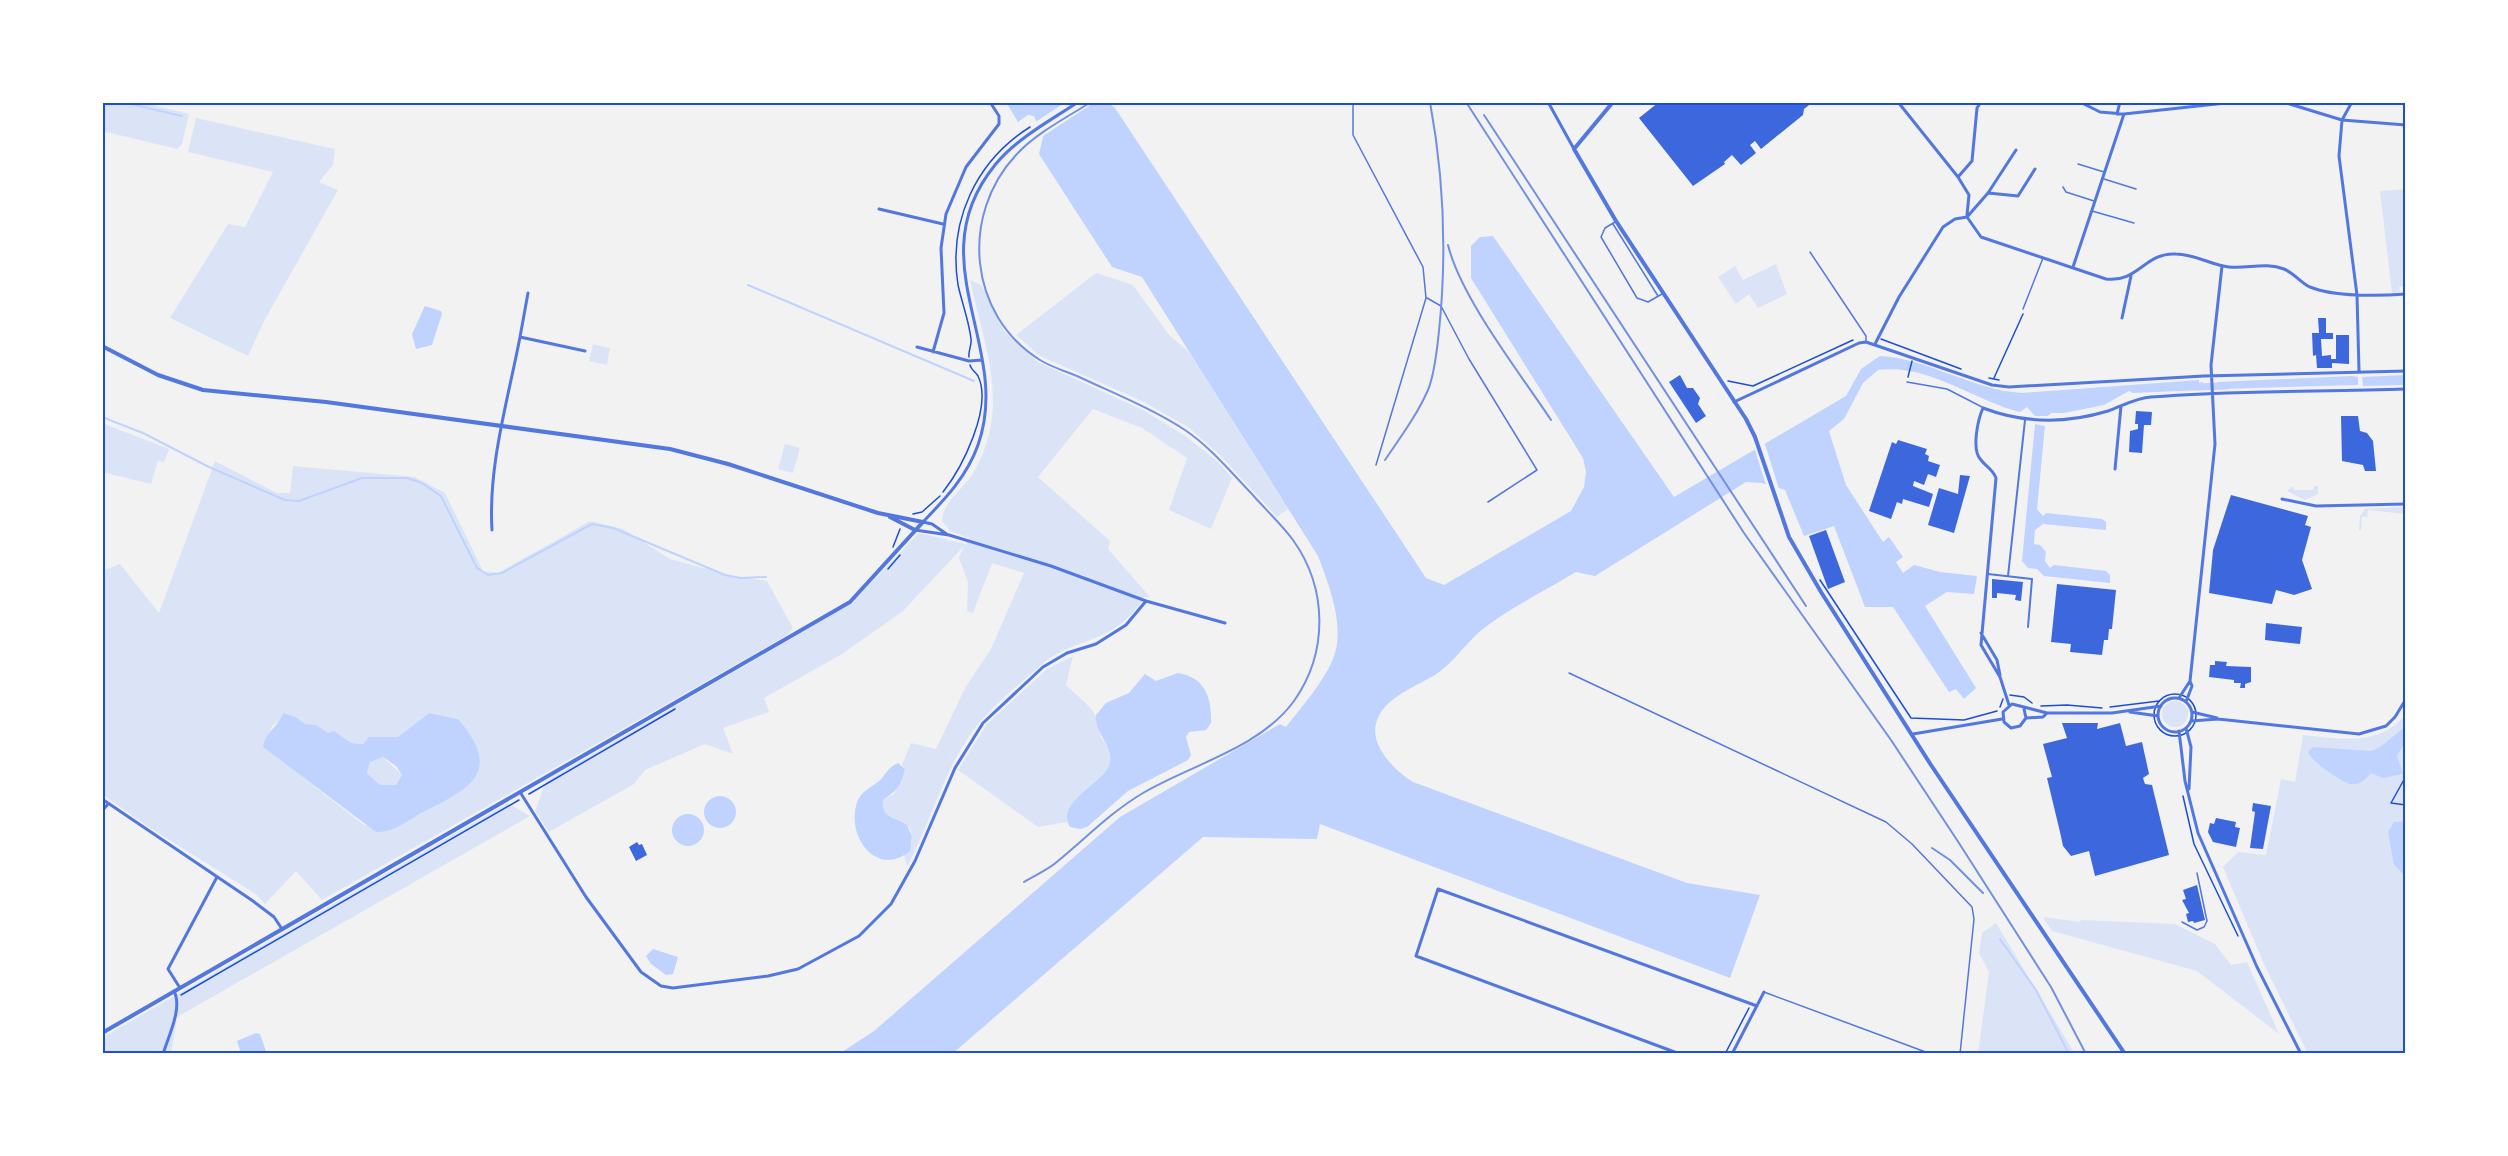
<svg xmlns="http://www.w3.org/2000/svg" width="2508" height="1156" font-family="'Asap Condensed',sans-serif">
	<rect width="100%" height="100%" fill="#f2f2f2"/>
	<path fill="#dbe4f7" fill-rule="evenodd" d="M102 102H140L189 114 182 144 177 149 102 131Z
		M196 118 335 149 333 165 319 182 338 190 264 321 248 356 170 318 228 224 245 227 273 172 188 152Z
		M2406 189V286L2399 287 2400 292 2392 293 2380 191Z
		M1776 264 1787 294 1758 308 1749 294 1736 304 1718 277 1735 266 1743 280Z
		M1096 273 1133 285 1169 335 1189 352 1288 509 1277 517 1220 455 1188 427 1142 401 1040 356 1016 335Z
		M970 280 981 285 1004 331 1038 362 1143 410 1184 435 1217 461 1232 478 1211 529 1169 510 1187 458 1142 428 1093 409 1038 477 1110 541 1108 549 1150 597H1144C1114 647 1074 635 1039 667 1015 688 985 711 968 738 942 777 929 825 907 867L904 855C912 849 916 833 907 825 896 815 881 819 883 800L894 794 905 769 902 765 911 743 936 749 965 688 991 649 1024 573 992 563 973 613 967 611 968 582 959 558 964 546 903 611 842 654 764 698 769 712 723 728 733 754 705 744 645 770 634 784 549 832 535 811 546 781 851 604 919 533 966 544 969 538 950 531 942 521C943 501 964 489 974 472 1011 406 985 349 970 280Z
		M593 344 610 348 607 365 589 361Z
		M102 423 169 449 164 462 158 461 151 484 102 472Z
		M785 444 800 448 793 473 778 469Z
		M215 461 277 493H290L293 466 415 477 445 493 483 571 498 573 590 521 623 529 670 559 733 576 767 581 793 628 786 636 322 900 296 871 265 904 257 895 147 826 102 794V571L120 564 159 613ZM429 713 458 719 420 814 394 828 364 825 264 747 272 726 281 720 283 714 296 717 305 724 316 725 328 733 334 732 351 743 363 744 370 737H398Z
		M2292 486 2295 490H2313L2314 486H2318V494L2305 500 2287 491Z
		M2396 507 2406 508V514L2368 510 2367 517 2362 516 2361 530H2359L2360 516 2365 509Z
		M1073 656 1066 685C1072 691 1093 708 1095 715 1098 722 1098 730 1101 737 1104 743 1109 747 1111 754 1117 783 1064 794 1067 822L1038 827 958 770 987 724 1047 669Z
		M2162 714a13 13 0 1 1 26 0a13 13 0 1 1-26 0Z
		M2406 714V1054H2308L2264 964 2223 867 2238 852 2266 855 2281 779 2295 782 2303 735C2341 739 2379 747 2406 714Z
		M383 757 403 776 396 785H380L367 773 370 761Z
		M508 803 530 816 177 1017 171 1054H102V1038Z
		M2043 917 2080 922 2081 920 2175 924 2215 944 2231 965 2247 962 2279 1034 2197 971 2052 931Z
		M1996 923 2075 1054H1978L1989 972 1979 953 1982 933Z"/>
	<path fill="#bfd3fe" fill-rule="evenodd" d="M1006 102H1107L1115 108 1426 578 1444 585 1571 511 1584 487 1586 472 1583 458 1471 278V246L1480 237 1493 236 1674 497 1846 396 1861 369 1880 356C1927 358 1972 390 2022 393L2199 380V383L2203 382V390L2133 393 2129 391 2104 405 2064 413H2051L2048 416H2035L2027 407 2020 412C1973 400 1928 363 1878 370L1863 383 1844 419 1829 431 1846 485 1883 542 1889 537 1903 557 1896 562 1903 573 1914 565 1940 572 1977 576 1974 594 1947 592 1925 606 1976 688 1964 699 1956 689 1949 692 1893 607H1865L1834 526 1804 536 1785 490 1762 483 1746 482 1595 576 1576 572C1546 590 1504 611 1478 633 1464 646 1451 665 1435 675 1415 687 1382 698 1376 724 1370 746 1396 772 1413 782L1687 883 1760 895 1730 978 1320 824 1317 839 1203 837 952 1054H839L874 1031 1120 817 1280 724 1286 727C1302 706 1323 683 1333 659 1346 628 1329 585 1318 556L1142 277 1112 267 1039 154 1043 137 1034 116 1028 115 1018 122Z
		M425 306 441 311 442 314 432 345 416 349 412 334Z
		M2406 375V385L2363 386 2362 377Z
		M2352 376 2358 377V385L2218 389V382Z
		M2035 424 2045 426 2037 509 2043 516 2046 513 2102 519 2106 522V530L2043 524 2035 530 2034 544 2040 545 2046 552 2045 561 2050 568 2054 565 2106 571 2110 575V583L2044 576 2037 569 2028 568 2022 561Z
		M1178 673C1205 677 1212 698 1211 723L1206 730 1189 732 1186 737 1191 755 1188 760 1128 791 1087 827 1080 829 1070 827C1055 804 1099 785 1108 768 1118 748 1094 735 1096 715L1106 703 1129 693 1145 674 1156 681Z
		M283 713 296 717 305 724 316 725 328 733 334 731 351 743 363 744 369 737H398L429 713 458 719C503 771 472 788 423 812 409 820 393 833 376 832L263 747C266 730 279 727 283 713ZM383 757 396 766 402 775 396 785H380L367 773 370 762Z
		M2406 726V741L2397 756 2403 774 2383 778 2371 773C2366 779 2359 786 2350 784 2340 781 2312 762 2308 752L2313 747 2371 751 2379 748Z
		M898 763 905 769C901 785 897 791 883 800 881 819 896 816 907 825L912 836 910 851C876 879 844 834 858 800 864 788 874 787 882 778 888 771 889 767 898 763Z
		M704 812a16 16 0 1 1 32 0a16 16 0 1 1-32 0Z
		M672 830a16 16 0 1 1 32 0a16 16 0 1 1-32 0Z
		M2406 821V875H2404L2394 865 2388 832 2394 822Z
		M653 949 678 957 673 974 666 975 651 964 646 956Z
		M256 1033 260 1034 267 1054H241L237 1041Z"/>
	<path fill="#f2f2f2" d="M1066 102H1095L1040 138 1034 123Z
		M1764 441 1780 492 1767 488 1754 447Z"/>
	<g fill="none" stroke-linecap="round" stroke-linejoin="round">
		<path stroke="#bfd3fe" stroke-width="2" d="M122 102 182 116
			M748 285 974 381
			M102 417 143 433 209 467 285 500 299 501 362 478H407L422 483 441 496 477 568 488 575 502 573 592 524 613 528 725 575 741 578 766 577
			M2000 939 2036 990 2069 1054"/>
		<path stroke="#bfd3fe" stroke-width="7" d="M2196 387 2227 386"/>
	</g>
	<path fill="#3d67dc" d="M1659 102H1813L1804 109 1803 115 1761 149 1755 141 1750 145 1756 153 1741 165 1732 155 1724 162 1725 164 1693 186 1639 118Z
		M2318 318H2326V333H2333V339H2321L2322 356 2331 355V359H2336V335H2349V364L2332 363V368H2317L2316 355 2313 356 2312 333H2319Z
		M1680 375 1687 388H1693L1700 398 1698 404 1706 416 1696 423 1669 382Z
		M2136 411 2152 412 2151 425H2144L2142 453 2129 452 2130 431 2138 429V424H2135Z
		M2341 416H2358L2360 431 2367 433 2373 441 2376 471H2365L2363 465 2342 461Z
		M1898 440 1927 449 1925 454 1929 456 1928 461 1940 465 1936 477 1928 474 1924 485 1914 481 1913 486 1933 494 1929 507 1903 499 1902 504 1897 502 1891 519 1869 511 1892 442 1896 444Z
		M1960 475 1970 476 1954 533 1928 525 1939 488 1958 494Z
		M2231 495 2308 516 2305 525 2311 527 2302 560 2312 589 2294 595 2276 590 2272 604 2209 593 2213 550Z
		M1826 530 1845 582 1828 589 1809 536Z
		M1992 579 2023 582 2021 601 2015 600 2016 595 1997 593V598H1992Z
		M2057 584 2116 590 2112 629H2109L2108 640H2104L2102 655 2070 652 2071 644 2051 642Z
		M2266 623 2302 627 2300 644 2265 640Z
		M2215 661 2227 662 2226 666 2251 667V682L2245 684V688H2240L2241 683H2234V680L2209 677 2210 665H2215Z
		M2062 723H2098L2097 729 2120 723 2126 746 2142 742 2149 774 2143 778 2145 784 2152 785 2169 855 2095 876 2089 851 2071 856 2063 846 2060 832 2047 778 2052 777 2043 744 2067 738Z
		M2253 803 2271 806 2263 849 2250 848 2255 812 2252 811Z
		M2216 818 2236 822 2235 827 2240 828 2236 847 2213 842 2208 832 2210 823 2214 824Z
		M637 842 639 845 642 844 647 855 636 861 629 847Z
		M2197 885 2205 920 2194 923 2193 921 2188 922 2186 914 2189 913 2182 900 2186 899 2183 890Z"/>
	<g fill="none" stroke-linecap="round" stroke-linejoin="round">
		<path stroke="#1d4ed8" stroke-width="1.5" d="M1881 339 1961 369
			M969 357C968 351 972 345 971 339 969 321 962 303 958 285 948 221 976 161 1030 127
			M1908 377 1912 361
			M1989 378 1999 380
			M1994 378 2023 314
			M1728 381 1753 386 1853 340
			M943 492C962 468 993 407 978 376 975 371 971 370 970 365
			M913 514 922 512 940 496
			M893 547 900 529
			M888 569 900 555
			M1820 580 1911 718 1964 720 1997 711
			M2154 715a21 21 0 1 1 42 0a21 21 0 1 1-42 0Z
			M2010 695 2024 697 2032 703
			M2041 706 2067 705 2102 708
			M2000 707 2003 699
			M2110 707 2159 701
			M2406 776 2391 803 2406 805
			M529 794 675 709
			M2183 796 2194 844 2238 936
			M181 995 519 800
			M1725 1054 1749 1008"/>
		<path stroke="#5277de" stroke-width="1.5" d="M1353 102V135L1423 267 1426 298 1376 465
			M2078 164 2104 172
			M2104 179 2136 189
			M2063 187 2066 192 2094 201
			M2092 211 2134 223
			M1615 222 1605 228 1601 237 1637 298 1648 302 1662 294
			M1613 224 1658 296
			M1810 252 1866 336V342
			M1427 298 1441 306 1469 359 1537 470 1488 502
			M2023 309 2043 258
			M1907 382 1947 389 1982 407
			M1569 673 1886 822 1912 844 1972 907 1974 919 1960 1054
			M2182 922 2197 930 2204 927 2207 921 2197 873
			M1764 992 1931 1054"/>
		<path stroke="#5277de" stroke-width="2" d="M1988 574 2032 579 2028 627
			M2008 576 2025 420"/>
		<path stroke="#5277de" stroke-width="3" d="M1548 102 1574 149
			M1898 102 1958 177 1969 195 1967 215
			M2080 102 2100 112 2124 114 2235 102
			M2283 102 2342 120 2406 125
			M2352 102 2342 120 2339 156 2357 295 2359 371
			M2117 114 2120 102
			M1958 177 1972 161 1977 108 1981 102
			M1988 193 2016 150
			M879 209 943 224
			M1967 217 1981 237 2106 279C2138 283 2145 252 2176 254 2195 254 2211 265 2229 267 2247 269 2266 262 2284 269 2294 273 2301 283 2310 287 2334 297 2380 296 2406 294
			M2073 267 2124 114
			M2122 318 2131 276
			M520 337 528 293
			M1875 344 1899 297 1943 227 1955 219 1967 217 1988 193 2018 196 2035 169
			M917 347 969 361 982 360
			M933 352 944 313 941 248 946 214 966 167 999 124V116L990 102
			M1734 402 1859 343 1866 342 1992 385 2009 387 2204 376 2406 371
			M2115 469 2121 406
			M2282 499 2316 506 2406 504
			M923 522C946 498 967 476 978 445 1013 347 917 261 995 165 1017 138 1050 121 1078 102
			M923 522 932 524 948 535
			M492 530C488 465 508 400 520 337L585 351
			M915 530 949 535 1051 566 1146 601 1225 623
			M1981 633 1997 660 2000 675
			M2179 698 2190 681
			M2158 715a17 17 0 1 1 34 0a17 17 0 1 1-34 0Z
			M2186 702 2192 686 2190 681 2215 444 2211 365 2222 266
			M2009 705 2000 677 1981 645 1996 478C1992 468 1987 468 1981 460 1971 450 1978 419 1983 408 2025 424 2065 424 2108 411 2122 406 2136 398 2151 397 2235 390 2321 392 2406 389
			M2024 709 2026 718 2020 726 2011 728 2004 722 2003 712 2012 704 2047 713H2112L2161 706
			M2130 712 2158 716
			M2192 712 2217 718
			M2026 718 2043 717 2047 713
			M2191 721 2218 719 2359 734 2386 726 2395 717 2406 699
			M2186 728 2191 747 2189 789
			M2179 731 2185 781 2198 833 2257 967 2301 1054
			M1913 734 2002 719
			M520 792 586 897 641 972 661 986 673 988 768 976 798 969 859 936 891 904 915 861 955 768 983 723 1043 667 1067 653 1096 644 1126 625 1146 601
			M102 799 253 901 274 917 282 929
			M102 811 108 804
			M180 988 168 969 217 877
			M163 1054C168 1037 183 1008 174 991
			M1680 1054 1416 956 1438 889 1757 1006
			M1732 1054 1764 992"/>
		<path stroke="#5277de" stroke-width="4" d="M1613 102 1574 149 1616 221 1746 419 1755 437 1789 537 1821 592 1931 765 2125 1054
			M102 346 158 375 203 390 326 402 670 449 728 464 878 513 923 522 850 602 102 1033
			M890 517 915 530"/>
		<path stroke="#7290e2" stroke-width="2" d="M1466 102 1744 533 1891 740 1957 840 2051 987 2086 1054
			M1484 115 1806 606
			M1448 245C1461 298 1520 373 1551 420
			M1385 460C1400 438 1417 415 1428 390 1435 373 1437 349 1439 331 1447 254 1444 178 1430 102
			M1932 848 1950 860 1983 893
			M1024 882C1035 875 1048 870 1058 861 1086 838 1111 812 1143 793 1192 764 1259 749 1294 701 1328 653 1328 589 1293 540 1281 524 1265 509 1251 493 1230 471 1210 447 1185 430 1151 408 1113 393 1077 376 1065 371 1051 367 1040 360 968 315 960 215 1016 155 1036 133 1066 118 1091 102"/>
	</g>
	<rect width="2508" height="1156" fill="none" stroke="#ffffff" stroke-width="207"/>
	<rect x="104" y="104" width="2300" height="948" fill="none" stroke="#1d4ed8" stroke-width="2"/>
</svg>
